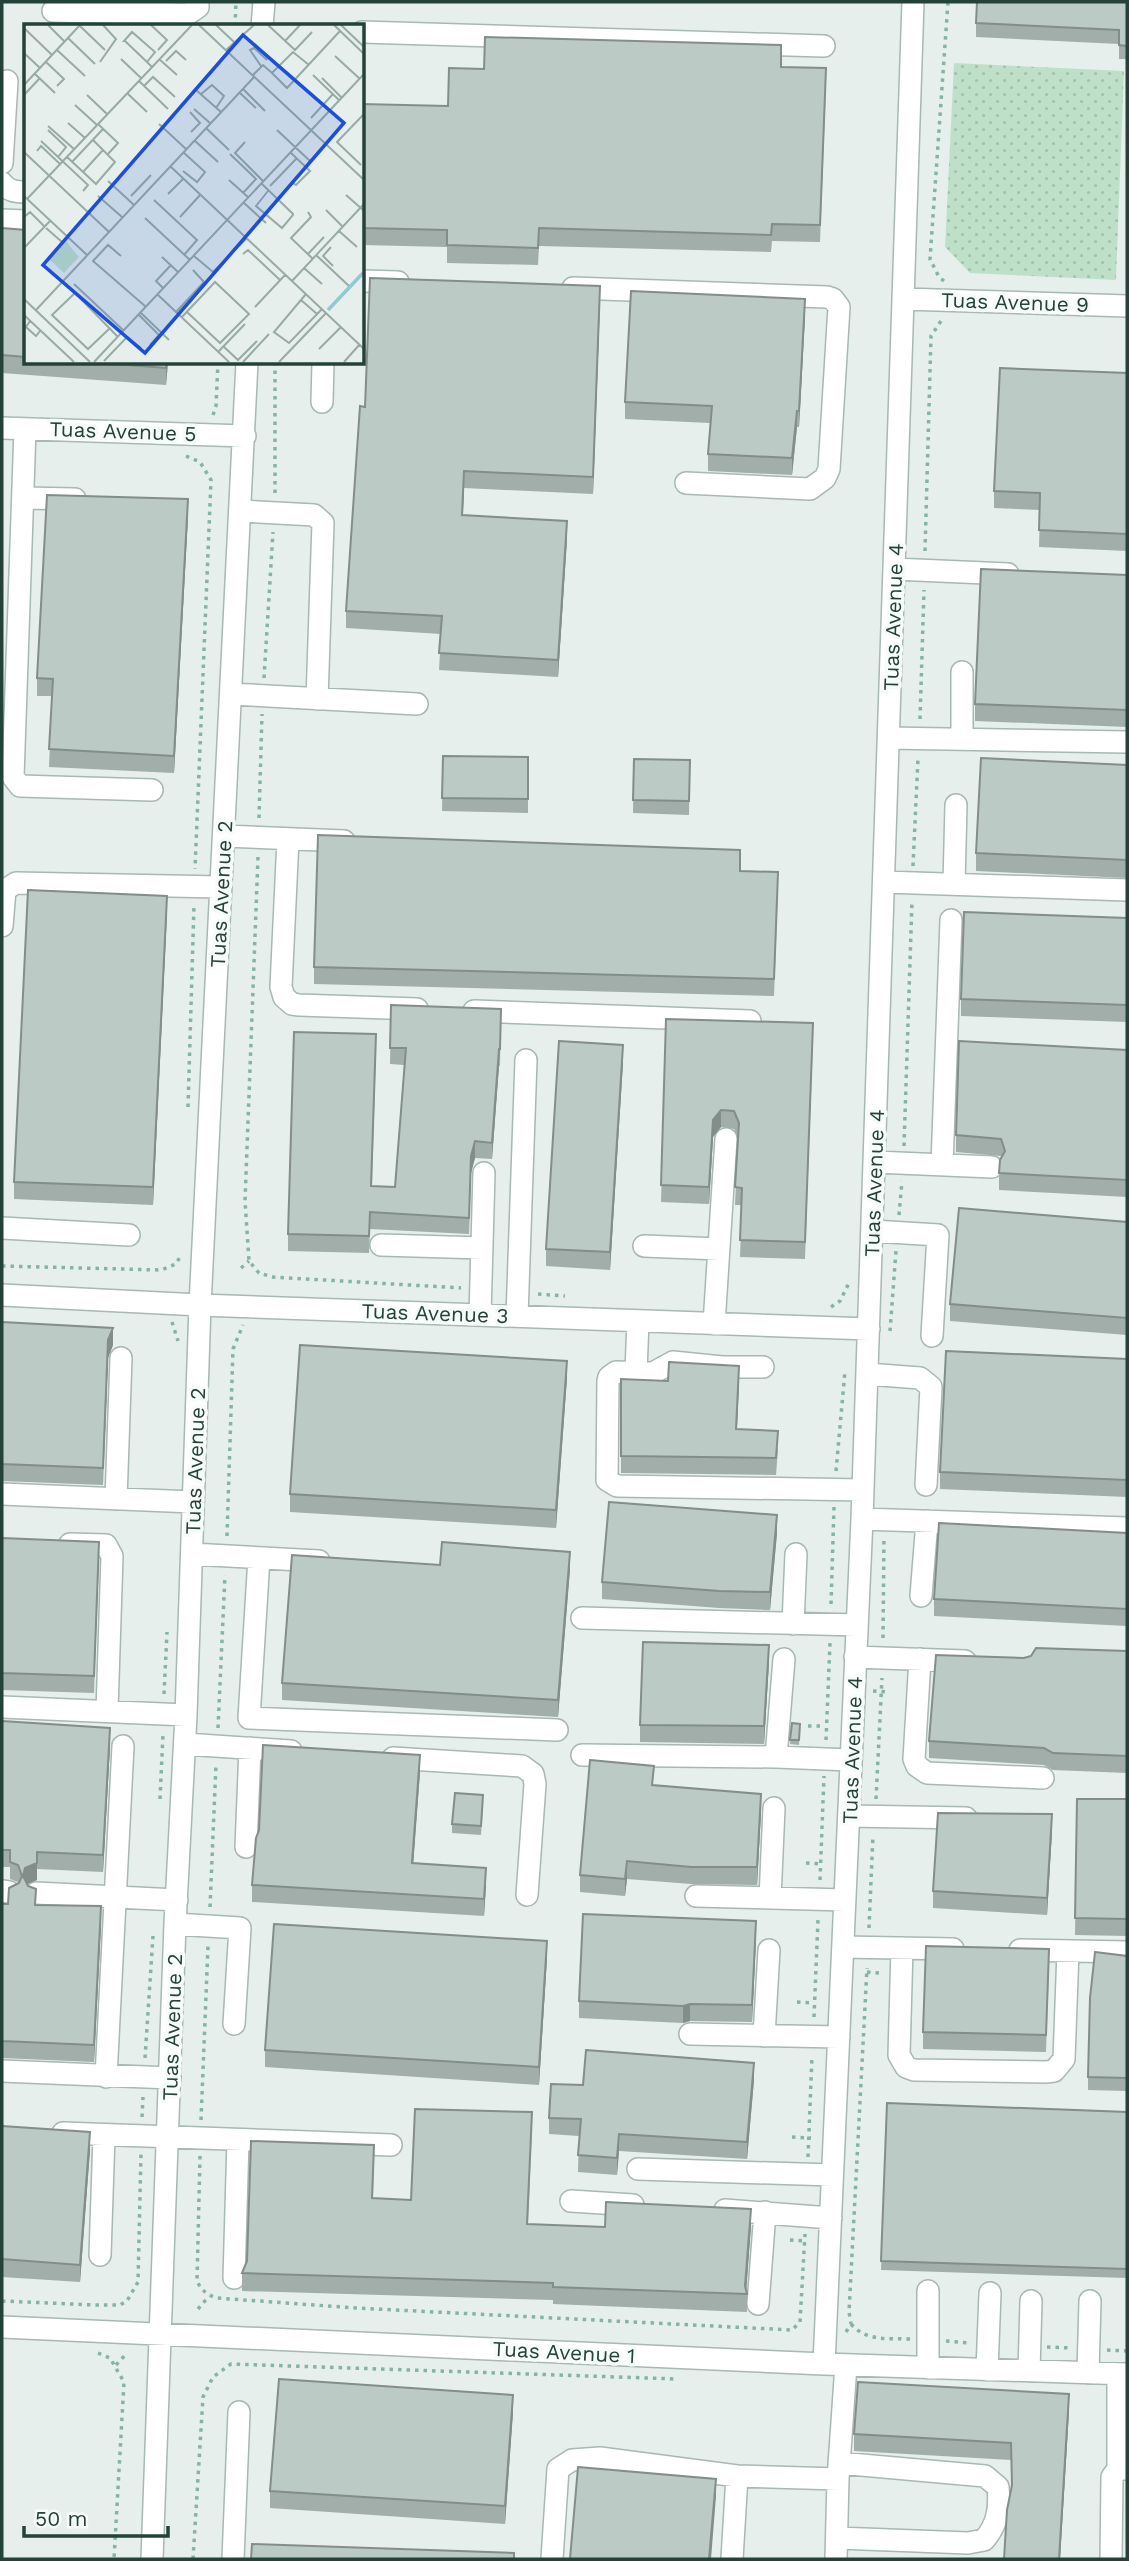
<svg xmlns="http://www.w3.org/2000/svg" width="1129" height="2561" font-family="'Work Sans',sans-serif">
	<defs>
		<pattern id="grass-dots" width="8" height="8" patternUnits="userSpaceOnUse" patternTransform="scale(1.75)"><rect width="8" height="8" fill="#bfe0c8"/><path d="M2 2h.1M6 6h.1" fill="none" stroke="#a4c1ad" stroke-width="1.8" stroke-linecap="round"/></pattern>
	</defs>
	<rect width="100%" height="100%" fill="#e6efeb"/>
	<path fill="url(#grass-dots)" d="M954 63 1124 71 1116 280 970 273 945 247Z"/>
	<g fill="none" stroke-linecap="round" stroke-linejoin="round">
		<defs>
			<path id="minor" d="M53 11 188 14 198 7V2
				M262 26 264 2
				M362 32 824 46
				M2 163 7 81
				M2 183C8 191 16 192 26 192
				M2 220 26 221
				M362 281 398 282
				M573 288 827 297 833 299 839 307 829 469 825 478 810 489 686 483
				M904 299 1127 306
				M322 402 323 362
				M2 428 245 436
				M25 429 13 777 20 786 152 790
				M23 498 75 499
				M241 511 314 515 323 523 317 699
				M894 569 1008 574
				M231 694 417 704
				M889 738 1127 742
				M962 739V672
				M224 836 344 841
				M288 839 281 987 284 997 292 1004 299 1005 417 1009
				M885 882 1127 890
				M954 884 956 805
				M2 926 5 890 16 883 221 887
				M474 1011 750 1021
				M875 1162 992 1167
				M942 1165 951 920
				M2 1228 129 1235
				M873 1231 938 1235 932 1336
				M381 1245 482 1248
				M644 1246 719 1249
				M2 1295 200 1305 869 1329
				M480 1315 484 1173
				M517 1316 526 1060
				M714 1324 726 1139
				M763 1367H722L673 1362 653 1373 616 1372 609 1377 608 1381 607 1480 617 1486 863 1490
				M636 1372 638 1321
				M867 1374 920 1378 931 1387 926 1485
				M2 1494 193 1502
				M116 1499 121 1358
				M862 1519 1127 1528
				M70 1544 106 1545 112 1556 107 1711
				M192 1554 319 1561
				M259 1558 249 1718 557 1730
				M921 1596 927 1521
				M582 1618 857 1625
				M793 1624 796 1554
				M855 1657 965 1661
				M920 1659 914 1759 917 1766 927 1773 1043 1778
				M2 1707 186 1715
				M185 1744 291 1751
				M582 1755 776 1757 850 1760
				M776 1757 784 1659
				M393 1758 522 1766 533 1774 535 1784 527 1895
				M849 1816 966 1818
				M246 1847 250 1748
				M2 1891 9 1892
				M36 1893 177 1900
				M696 1896 845 1900
				M770 1898 774 1808
				M175 1924 240 1928 234 2024
				M843 1947 953 1949
				M902 1948 899 2055 906 2067 914 2070 1046 2072 1054 2071 1064 2059 1068 1951
				M1020 1950 1127 1952
				M690 2034 839 2037
				M764 2036 769 1950
				M2 2071 170 2078
				M106 2077 123 1746
				M63 2133 391 2145
				M638 2169 832 2175
				M571 2201 633 2205
				M725 2210 831 2218
				M100 2255 104 2135
				M234 2278 238 2140
				M758 2304 765 2212
				M2 2327 824 2364 1127 2374
				M824 2364 862 1519 913 2
				M928 2368V2291
				M987 2370 990 2293
				M1029 2371 1031 2301
				M1088 2373 1090 2301
				M1118 2374V2469
				M837 2538 968 2543 984 2540C998 2524 1000 2508 998 2487L985 2476 839 2463
				M152 2559 175 1924 186 1715 200 1305 247 362
				M233 2559 239 2412
				M552 2559 558 2469 572 2460 600 2458 737 2476
				M732 2559 737 2476 838 2479 846 2365
				M836 2559 838 2479
				M1111 2559 1112 2477 1118 2469H1127"/>
		</defs>
		<use href="#minor" stroke="#a8b8b2" stroke-width="24"/>
		<path stroke="#86b3a5" stroke-width="3.5" stroke-dasharray="3.5 5" stroke-linecap="butt" d="M235 26 236 2
			M944 281 939 277 930 259 948 2
			M213 415 216 406 218 362
			M186 456 200 462 211 480 195 869
			M275 493V362
			M925 551 931 336 941 321
			M264 678 273 532
			M920 719 924 590
			M259 818 262 714
			M258 857 245 1201 249 1261 259 1273 273 1277 461 1288
			M913 866 918 758
			M188 1107 194 905
			M904 1146 912 901
			M899 1215 902 1181
			M2 1266 161 1270 176 1264 181 1255
			M241 1268 249 1261
			M538 1294 565 1296
			M831 1307 840 1301 849 1283
			M172 1322 178 1341
			M890 1331 896 1251
			M836 1471 845 1371
			M227 1536 233 1349 243 1325
			M831 1604 834 1507
			M883 1638 884 1538
			M873 1691 887 1692
			M164 1694 167 1632
			M808 1726H825
			M218 1728 225 1575
			M826 1740 830 1643
			M160 1799 163 1734
			M876 1799 882 1678
			M806 1863 821 1864
			M820 1880 824 1776
			M210 1907 216 1764
			M869 1928 873 1835
			M867 1972 879 1973
			M797 2002 814 2003
			M814 2017 818 1920
			M145 2058 153 1936
			M142 2117 143 2097
			M201 2120 208 1946
			M792 2137 811 2138
			M200 2156 197 2281C201 2290 207 2295 217 2298L356 2308 792 2330 800 2322 805 2234
			M808 2157 812 2056
			M790 2240 807 2241
			M2 2301 95 2305H120L127 2301 138 2282 141 2153
			M198 2309 209 2296
			M851 2324C867 2342 888 2338 910 2339
			M846 2332 851 2324 849 2312 867 1968
			M946 2341 970 2343
			M1047 2347 1071 2348
			M1107 2350 1127 2351
			M98 2353 110 2358 124 2382 114 2559
			M116 2365 127 2353
			M193 2559 203 2397 213 2377 231 2364 677 2379"/>
		<use href="#minor" stroke="#fff" stroke-width="21"/>
	</g>
	<path fill="#a1aea9" d="M1127 2V59H1119V44L976 37V23Z
		M781 67 826 86 820 242 772 241 771 252 539 246 538 265 447 263V247L362 245V104L448 106 484 69Z
		M2 228 26 230V362H168L166 385 2 373Z
		M600 303 593 494 464 488 463 515 567 539 558 677 439 670 441 634 346 628V611L365 407Z
		M805 316 799 427H797L792 475 708 471V454L710 423 625 419V402Z
		M1127 373V551L1039 547 1040 510 994 508V491Z
		M188 516 174 773 49 767 52 696H37V678Z
		M1127 575V727L975 721V704Z
		M443 756 528 757V813L442 811Z
		M634 759 690 760 689 815 633 813Z
		M1127 765V878L976 871V853Z
		M740 871 778 889 774 996 314 984V967Z
		M167 913 153 1205 14 1199V1182Z
		M1127 918V1022L961 1016V999Z
		M391 1005 501 1009 500 1066H499L492 1159 475 1158 471 1173 469 1234 370 1229 369 1253 288 1251V1234L376 1051 372 1186 395 1187 404 1065 390 1064Z
		M666 1019 813 1040 805 1259 740 1257 742 1205H735L738 1138 734 1129 721 1127 713 1137 709 1204 661 1202Z
		M1127 1050V1197L999 1190V1173L1001 1156 956 1152V1135Z
		M623 1062 610 1270 546 1266V1249Z
		M1127 1222V1335L950 1321V1304Z
		M2 1322 113 1345 108 1358 103 1485 2 1481Z
		M1127 1359V1497L940 1489V1472Z
		M567 1378 556 1528 290 1512V1494Z
		M621 1379 739 1383 737 1429 778 1449 776 1475 621 1473Z
		M777 1533 770 1610 719 1608 602 1599V1582Z
		M1127 1533V1626L934 1616V1599Z
		M2 1538 99 1559 94 1693 2 1690Z
		M440 1565 570 1569 558 1717 282 1700V1683Z
		M1127 1651V1773L1053 1770 1044 1765 929 1758V1741L1024 1658Z
		M769 1662 764 1744 640 1742V1725Z
		M2 1721 110 1745 103 1872 37 1869V1880L27 1884 36 1905 101 1924 94 2062 2 2058V1904H8L18 1884V1882L10 1879V1867H2Z
		M792 1723 800 1724 799 1745 790 1744Z
		M420 1772 413 1863 486 1885 484 1916 252 1902V1885Z
		M654 1785 761 1812 757 1885 691 1884 627 1879 625 1896 580 1892V1875Z
		M1077 1799H1127V1936L1075 1935Z
		M483 1804 481 1835 452 1833V1824Z
		M1052 1831 1047 1915 933 1908V1891Z
		M756 1938 752 2022 690 2021 683 2023 579 2018V2001Z
		M1127 1956V2091L1088 2090V2077Z
		M547 1958 539 2085 265 2067V2050Z
		M1049 1967 1046 2052 923 2049V2032Z
		M754 2080 747 2159 619 2151 617 2175 578 2172 579 2136 549 2134V2118L583 2085Z
		M887 2103 1127 2112V2278L881 2270Z
		M2 2126 90 2150 80 2282 2 2277Z
		M532 2130 528 2224 605 2227 751 2226 746 2290 747 2294V2312L553 2304V2300L242 2291V2273L374 2162 373 2198 411 2200Z
		M1069 2411 1060 2559H1004L1012 2486 1011 2460 854 2451V2434Z
		M513 2412 505 2524 270 2508V2491Z"/>
	<path fill="#838d89" d="M600 286V303L593 494V477Z
		M805 299V316L799 427V411Z
		M166 362H168L166 385Z
		M797 411V427L792 475V458Z
		M464 471V488L462 532V515Z
		M188 499V516L174 773V756Z
		M567 521V539L558 677V660Z
		M167 896V913L153 1205V1187Z
		M623 1045V1062L610 1270V1252Z
		M499 1049V1066L492 1159V1143Z
		M721 1110V1127L713 1137 709 1204V1187L713 1120Z
		M475 1141V1158L471 1173 469 1234 471 1156Z
		M113 1328V1345L108 1358 103 1485 108 1340Z
		M567 1361V1378L556 1528V1510Z
		M739 1366V1383L736 1447V1429Z
		M777 1515V1533L770 1610V1592Z
		M570 1552V1569L558 1717V1700Z
		M769 1645V1662L764 1744V1726Z
		M110 1728V1745L103 1872V1855Z
		M420 1755V1772L412 1881V1863Z
		M761 1794V1812L757 1885V1867Z
		M1052 1814V1831L1047 1915V1898Z
		M37 1852V1880L25 1885 23 1876 25 1868Z
		M627 1861V1879L625 1896V1879Z
		M486 1868V1885L484 1916V1899Z
		M101 1906V1924L94 2062V2045Z
		M756 1921V1938L752 2022V2005Z
		M547 1941V1958L539 2085V2067Z
		M690 2004V2021L683 2023V2006Z
		M754 2063V2080L747 2159V2142Z
		M90 2132V2150L80 2282V2265Z
		M619 2134V2151L617 2175V2158Z
		M751 2209V2226L746 2294 745 2286Z
		M1069 2394V2411L1060 2559H1059Z
		M513 2395V2412L505 2524V2506Z
		M716 2479V2496L711 2559H709Z
		M3 2509V2526L2 2541V2524Z"/>
	<path fill="#bbcac4" stroke="#838d89" stroke-width="2" d="M977 2H1127V46L1119 45V30L976 23Z
		M485 37 781 45V67L826 68 820 225 772 224 771 235 539 228 538 248 447 245V230L362 228V104L448 106 449 68 484 69Z
		M2 228 26 230V357L2 355Z
		M370 278 600 286 593 477 464 471 462 515 567 521 558 660 439 653 442 616 346 611 360 406 365 407Z
		M631 291 805 299 799 411H797L792 458 708 454 712 406 625 402Z
		M90 362H166V368Z
		M1000 368 1127 373V534L1039 530 1040 493 994 491Z
		M47 495 188 499 174 756 49 749 53 679 37 678Z
		M981 569 1127 575V710L975 704Z
		M443 756 528 757V799L442 798Z
		M981 758 1127 765V860L976 853Z
		M634 759 690 760 689 801 633 800Z
		M318 835 740 850V871L778 872 774 979 314 967Z
		M28 890 167 896 153 1187 14 1182Z
		M964 912 1127 918V1005L961 999Z
		M391 1005 501 1009 500 1049H499L492 1143 475 1141 471 1156 469 1218 370 1212 369 1236 288 1234 294 1032 376 1034 371 1186 395 1187 406 1048H390Z
		M666 1019 813 1023 805 1242 740 1240 742 1188 735 1187 739 1123 734 1111 721 1110 713 1120 709 1187 661 1185Z
		M559 1041 623 1045 610 1252 546 1249Z
		M959 1041 1127 1050V1180L999 1173 1000 1160 1005 1151 1001 1139 956 1135Z
		M959 1208 1127 1222V1318L950 1304Z
		M2 1322 113 1328 108 1340 103 1468 2 1464Z
		M300 1345 567 1361 556 1510 290 1494Z
		M946 1351 1127 1359V1480L940 1472Z
		M669 1362 739 1366 736 1429 778 1431 776 1458 621 1456V1379L668 1381Z
		M609 1502 777 1515 770 1592 719 1591 602 1582Z
		M939 1523 1127 1533V1609L934 1599Z
		M2 1538 99 1542 94 1676 2 1673Z
		M442 1542 570 1552 558 1700 282 1683 292 1555 440 1565Z
		M643 1642 769 1645 764 1726 640 1725Z
		M1036 1648 1127 1651V1756L1053 1753 1044 1748 929 1741 936 1655 1024 1658 1031 1656Z
		M2 1721 110 1728 103 1855 37 1852V1863L25 1868 23 1876 28 1886 36 1889 35 1905 101 1906 94 2045 2 2041V1904H8L9 1888 19 1883 22 1876 18 1865 10 1862V1850H2Z
		M792 1723 800 1724 799 1740H790Z
		M263 1745 420 1755 412 1863 486 1868 484 1899 252 1885 256 1838 259 1830Z
		M590 1760 654 1766 652 1785 761 1794 757 1867H691L627 1861 625 1879 580 1875Z
		M455 1793 483 1795 481 1826 452 1824Z
		M1077 1799H1127V1919L1075 1918Z
		M938 1813 1052 1814 1047 1898 933 1891Z
		M583 1914 756 1921 752 2005 690 2004 683 2006 579 2001Z
		M274 1924 547 1941 539 2067 265 2050Z
		M926 1946 1049 1949 1046 2035 923 2032Z
		M1095 1952 1127 1956V2078L1088 2077 1090 1998Z
		M586 2050 754 2063 747 2142 619 2134 617 2158 578 2155 581 2119 549 2118 551 2084 583 2085Z
		M887 2103 1127 2112V2269L881 2261Z
		M415 2109 532 2112 527 2224 605 2227 606 2202 751 2209 745 2286 747 2294 553 2287V2283L242 2273 247 2261 251 2141 374 2145 372 2198 411 2200Z
		M2 2126 90 2132 80 2265 2 2259Z
		M279 2379 513 2395 505 2506 270 2491Z
		M858 2382 1069 2394 1059 2559H1004L1007 2510 1012 2485 1011 2443 854 2434Z
		M578 2467 716 2479 709 2559H570Z
		M252 2544 514 2553V2559H251Z"/>
	<g text-anchor="middle" dominant-baseline="central" stroke-width="7" stroke-linejoin="round" paint-order="stroke">
		<g font-size="21" fill="#24423a" stroke="#f7fbf9">
			<text transform="translate(1015 302) rotate(2)">Tuas Avenue 9</text>
			<text transform="translate(123 431) rotate(2)">Tuas Avenue 5</text>
			<text transform="translate(893 617) rotate(-88)">Tuas Avenue 4</text>
			<text transform="translate(221 894) rotate(-87)">Tuas Avenue 2</text>
			<text transform="translate(874 1183) rotate(-88)">Tuas Avenue 4</text>
			<text transform="translate(435 1313) rotate(2)">Tuas Avenue 3</text>
			<text transform="translate(195 1461) rotate(-88)">Tuas Avenue 2</text>
			<text transform="translate(852 1750) rotate(-88)">Tuas Avenue 4</text>
			<text transform="translate(172 2027) rotate(-88)">Tuas Avenue 2</text>
			<text transform="translate(564 2352) rotate(3)">Tuas Avenue 1</text>
		</g>
	</g>
	<g transform="translate(24 24)">
		<rect width="340" height="340" fill="#e6efeb"/>
		<path d="M42 217 55 233 40 249 25 235Z" fill="#bfe0c8"/>
		<path fill="none" stroke="#8ec9d4" stroke-width="3.5" d="M304 286 339 249"/>
		<path fill="none" stroke="#98aaa4" stroke-width="2" d="M24 1 41 18M127 1 143 16 134 26M175 1 339 155M192 1 210 18M244 1 271 26 288 8M310 1 339 29M317 1 339 22M56 2 81 26M0 4 28 31M44 14 71 40M261 17 276 1M33 26 61 52M202 26 230 1M0 29 16 44M311 32 336 55M97 35 117 54M135 35 153 51M142 37 152 27 162 36M22 38 40 55 33 62M76 38 92 15 79 1M123 38 131 28 108 8 100 17H101L123 38 128 43M237 42 226 26 230 24 243 36M248 49 263 64 316 7M11 50 31 69M229 51 239 41 248 49 269 28 285 41M289 51 316 77M298 54 318 74M115 57 144 85M0 61 56 1M120 62 129 53 151 73M219 65 241 87M172 66 197 88M103 69 123 88M216 69 232 84M177 70 188 61 200 72 192 84M0 71 15 55M63 71 83 90M51 81 73 101M170 85 186 99M166 88 176 99 167 108M287 94 309 70M44 99 61 114M74 100 94 119 84 130M135 100 162 125M24 102 50 125M182 104 205 126M24 106 42 123 34 133M253 106 286 137M170 116 194 138M17 117 64 161 59 167M221 118 211 129 240 158M13 127 17 122 36 140M0 128 85 208M206 130 232 155 219 169M43 133 72 160 91 138 69 116M48 138 79 105M337 141 313 118 339 91M146 142 339 324M159 147 173 158 181 148 159 128M59 148 79 126M205 156 225 174M84 157 110 181M267 158 272 161 286 147 267 129M238 160 269 190V191L258 204 232 182 244 167M246 162 273 134M144 170 160 154M322 171 339 186M0 172 63 231M74 172 98 193M107 172 127 151M3 175 168 1M130 176 173 216 160 231M220 179 242 199M302 186 319 203M284 188 287 193 267 214 289 235M0 193 6 188 20 202M156 193 177 170M121 194 166 236M22 204 38 218M315 207 333 223M307 223 299 232 309 242M0 224 26 197M219 230 224 226 256 256M284 230 300 213M292 231 325 262M97 232 84 221 69 237 121 282M170 232 189 248 223 214M138 233 154 248M280 244 298 260M268 257 339 181M50 260 99 306M139 264 132 257 147 241M133 270 205 338M282 270 250 308 265 319 298 285M0 275 66 338M277 276 293 290M231 283 261 251M12 286 231 52M116 288 145 316M152 288 180 258 169 246M114 290 135 311 126 321M0 291 50 338M157 294 191 258 225 290 196 319 163 288M6 297 2 303 12 312 16 307M85 305 64 325 28 291 51 269 93 312M199 322 214 336 233 317M295 325 317 303M194 328 221 300M80 337 103 313 117 324M70 338 339 51M219 338 245 310M255 338 302 289M320 338 336 320"/>
		<path fill="#1d4ed8" fill-opacity="0.15" stroke="#1d4ed8" stroke-width="3.5" d="M219 11 320 99 121 329 19 241Z"/>
		<rect width="340" height="340" fill="none" stroke="#24423a" stroke-width="3.5"/>
	</g>
	<rect width="1129" height="2561" fill="none" stroke="#24423a" stroke-width="7"/>
	<path d="M24 2526v10h144v-10" fill="none" stroke="#24423a" stroke-width="3.5"/>
	<text x="35" y="2526" font-size="21" fill="#24423a" stroke="#f7fbf9" stroke-width="5" paint-order="stroke">50 m</text>
</svg>
